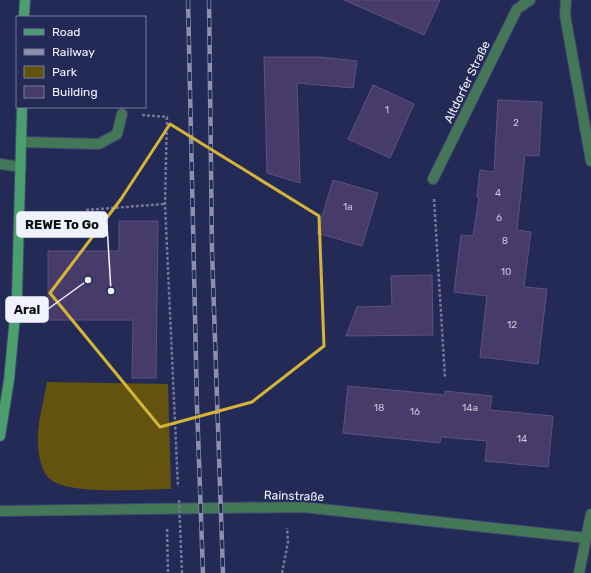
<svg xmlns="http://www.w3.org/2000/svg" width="591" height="573" font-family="Rubik,sans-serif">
	<rect width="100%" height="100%" fill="#242a56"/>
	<path fill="#63530e" d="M47 382 168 384 171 489C143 489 71 496 50 479 41 472 38 453 38 442 37 423 44 401 47 382Z"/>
	<path fill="#473b6a" stroke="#5d5182" d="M344 0H440L424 35Z
		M264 57H319L357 61 353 88 297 83 300 183 267 173Z
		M373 85 414 104 390 158 348 139Z
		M498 100 542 102 539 156 525 155 517 230 531 232 524 287 547 289 538 364 480 357 487 296 454 292 461 235 473 236 479 198 477 197 480 170 494 172Z
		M333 180 378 193 362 246 317 233Z
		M119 221H158L156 378H132L133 320H48V251H119Z
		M432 275 433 335 346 336 357 307 392 306 391 276Z
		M348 386 445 395V391L492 396 490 410 553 416 548 467 485 461 487 441 441 437 440 443 343 433Z"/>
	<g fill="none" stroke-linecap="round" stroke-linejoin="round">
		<defs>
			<path id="service" d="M21 142 99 144 117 134 122 114
				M433 179 517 9 530 0"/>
			<path id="minor" d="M566 0 565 15 591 161
				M0 164 21 167
				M0 511 303 507 586 538
				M579 573 591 514"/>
			<path id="secondary" d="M24 17 25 0
				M0 436 9 380 17 295 22 107"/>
		</defs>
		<use href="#service" stroke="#41466e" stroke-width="12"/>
		<use href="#minor" stroke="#41466e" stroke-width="12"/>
		<use href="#secondary" stroke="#41466e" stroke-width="12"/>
		<path stroke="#727796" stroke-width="2.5" stroke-dasharray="3 2" stroke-linecap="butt" d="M142 115 167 117 165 204 178 487
			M434 199 445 378
			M86 210 165 204
			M167 529 168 573
			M181 550 182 573
			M282 573 288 542 287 528"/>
		<use href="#service" stroke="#447757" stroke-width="10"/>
		<use href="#minor" stroke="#447757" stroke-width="10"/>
		<use href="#secondary" stroke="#4a9f6c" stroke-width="10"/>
		<defs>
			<path id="rail" d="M188 0 197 406 203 573
				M209 0 212 251 223 573"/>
		</defs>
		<use href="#rail" stroke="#8c90ac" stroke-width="4.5"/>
		<use href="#rail" stroke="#242a56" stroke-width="3" stroke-dasharray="9" stroke-linecap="butt"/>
		<path stroke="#727796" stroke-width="2.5" stroke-dasharray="3 2" stroke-linecap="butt" d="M179 500 181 550"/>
	</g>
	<path fill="none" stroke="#d5b535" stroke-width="3" stroke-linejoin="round" d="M170 124 319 216 324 346 252 402 160 427 50 293 121 199Z"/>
	<g text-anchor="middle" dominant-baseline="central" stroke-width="4" stroke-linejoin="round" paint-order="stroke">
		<g font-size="10" fill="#c6c5da">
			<text x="387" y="110">1</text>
			<text x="516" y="123">2</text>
			<text x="498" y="193">4</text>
			<text x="348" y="207">1a</text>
			<text x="499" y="218">6</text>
			<text x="505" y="241">8</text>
			<text x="506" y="272">10</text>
			<text x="512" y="325">12</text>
			<text x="379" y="408">18</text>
			<text x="470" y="408">14a</text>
			<text x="415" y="412">16</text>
			<text x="522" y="439">14</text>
		</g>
		<g font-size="12" fill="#f0f3ff" stroke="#242a56">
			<text transform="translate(467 82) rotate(-64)">Altdorfer Straße</text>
			<text transform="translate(294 496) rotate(2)">Rainstraße</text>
		</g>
	</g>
	<path fill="none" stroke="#f0f3ff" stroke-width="1.5" d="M111 291L107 225M88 280L48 309"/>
	<g fill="#f0f3ff" stroke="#242a56" stroke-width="1.5">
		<circle cx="111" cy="291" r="4"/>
		<circle cx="88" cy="280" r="4"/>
	</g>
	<g fill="#f0f3ff" stroke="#f0f3ff" stroke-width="1.5">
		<rect x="17" y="212" width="90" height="25" rx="4"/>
		<rect x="6" y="297" width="42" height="25" rx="4"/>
	</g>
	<g font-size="13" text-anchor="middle" font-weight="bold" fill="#111">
		<text x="62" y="229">REWE To Go</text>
		<text x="27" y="314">Aral</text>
	</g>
	<rect x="16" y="16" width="130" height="92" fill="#242a56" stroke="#767a9a"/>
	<rect x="24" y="29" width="20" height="6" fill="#4a9f6c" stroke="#767a9a"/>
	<text x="52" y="36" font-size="12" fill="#f0f3ff">Road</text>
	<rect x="24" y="49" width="20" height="6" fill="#8c90ac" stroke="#767a9a"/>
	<text x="52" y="56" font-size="12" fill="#f0f3ff">Railway</text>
	<rect x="24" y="66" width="20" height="12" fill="#63530e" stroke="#767a9a"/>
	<text x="52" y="76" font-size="12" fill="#f0f3ff">Park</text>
	<rect x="24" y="86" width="20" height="12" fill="#473b6a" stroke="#767a9a"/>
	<text x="52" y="96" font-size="12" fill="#f0f3ff">Building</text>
</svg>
